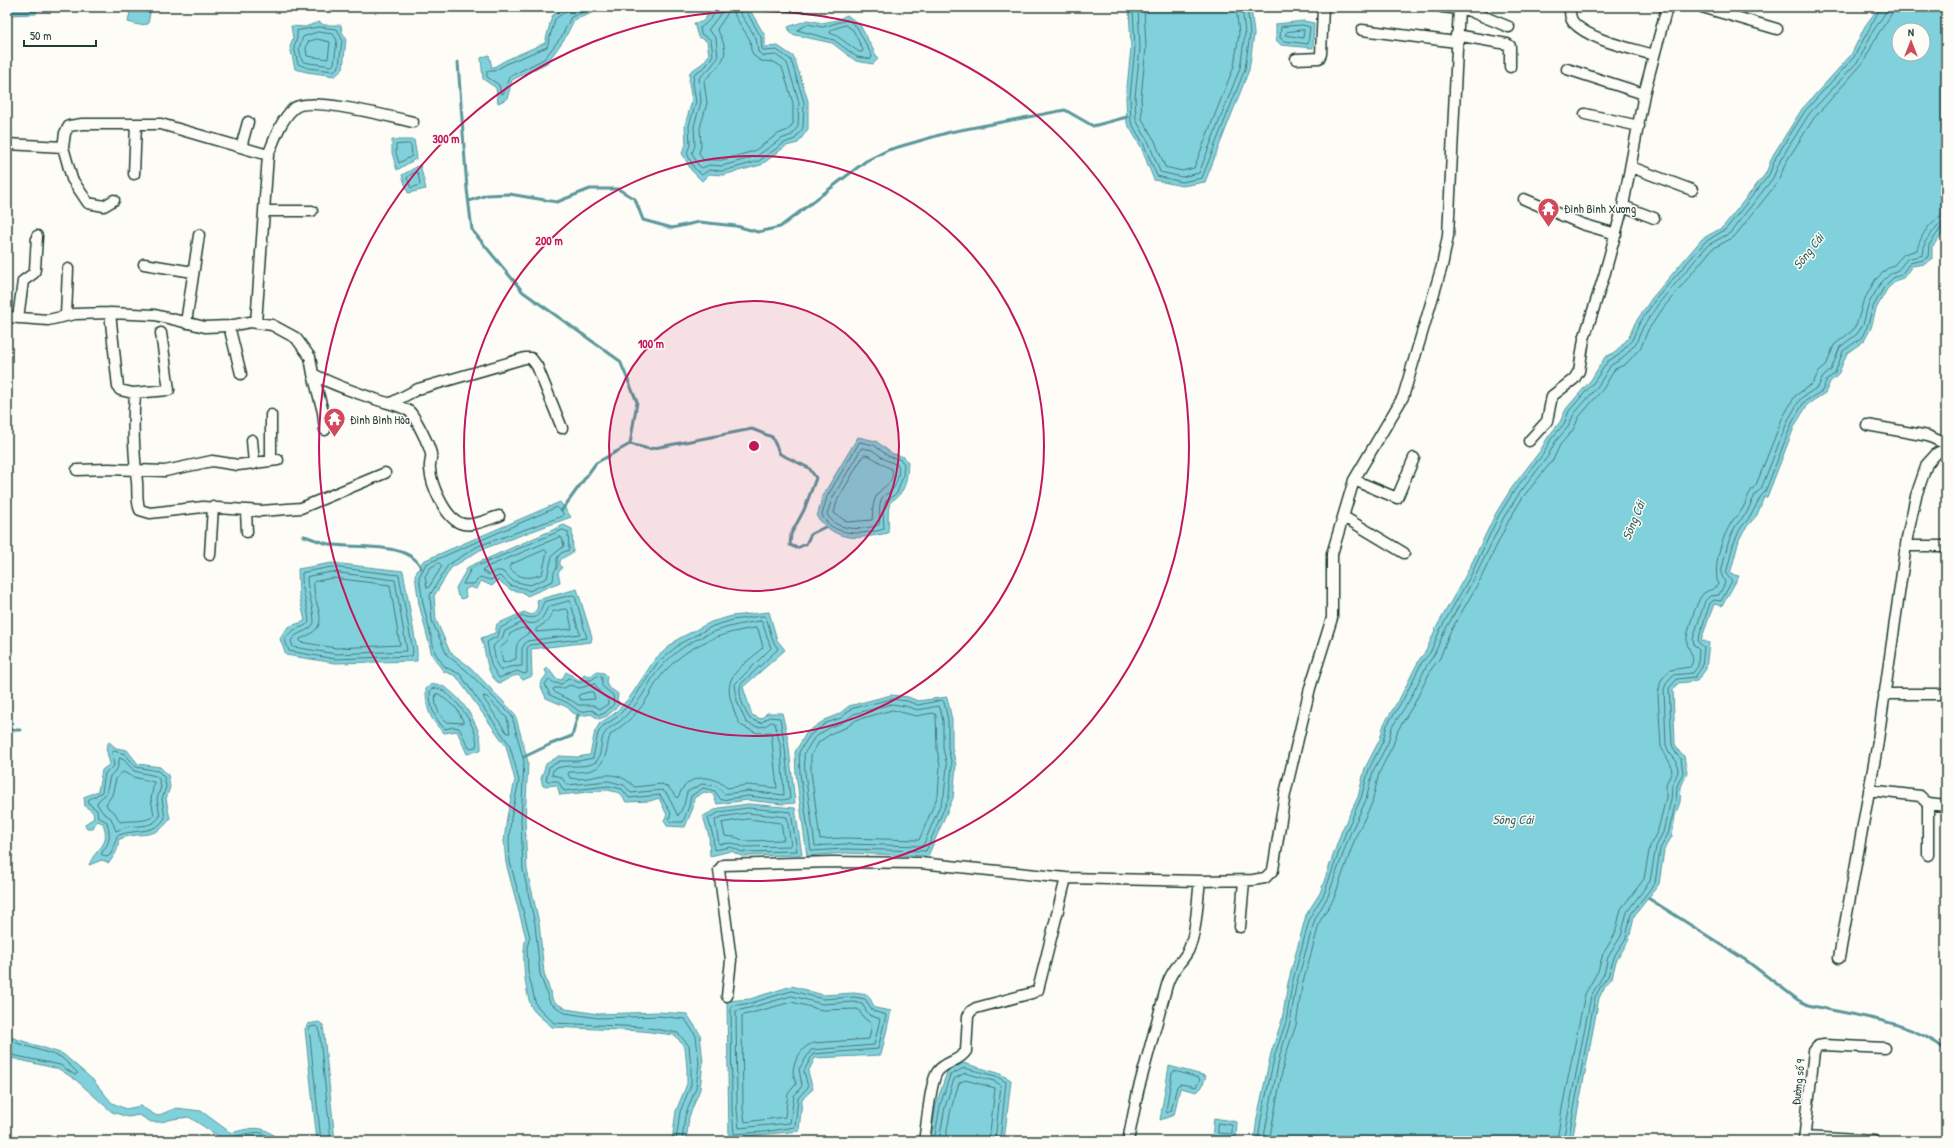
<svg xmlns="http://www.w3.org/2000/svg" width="1953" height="1148" font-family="'Patrick Hand',sans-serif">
	<rect width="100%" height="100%" fill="#fdfcf7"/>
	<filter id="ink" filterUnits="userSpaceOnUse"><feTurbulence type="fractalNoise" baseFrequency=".025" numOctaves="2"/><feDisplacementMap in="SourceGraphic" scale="8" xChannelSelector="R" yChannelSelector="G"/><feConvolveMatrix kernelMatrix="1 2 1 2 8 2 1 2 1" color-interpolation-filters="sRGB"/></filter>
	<g filter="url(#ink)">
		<path fill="#81d1dc" stroke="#5a9699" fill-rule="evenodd" d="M32 7H37L36 14 7 15V9Z
			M131 7H151L148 24 139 25 128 22Z
			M566 7H607L574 20 565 38 547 63 512 80 507 99 498 103 496 88 483 79 481 58 489 55 492 68 506 60 545 43 552 16Z
			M715 7H743L750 10 765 36V47L778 46 794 57 808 101V129L798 143 786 146 761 165 723 175 709 174 702 181 691 170 682 153 686 145 685 125 692 101 689 83 690 72 703 63 709 55 707 41 698 37 694 23 702 22Z
			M1129 7H1251L1254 34 1249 70 1205 182 1182 186 1154 180 1141 147 1127 123 1126 97 1131 48Z
			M1879 7H1946V229L1932 247V259L1925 264 1912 266 1903 278 1897 280 1887 289 1876 309 1871 328 1864 341 1847 353 1838 375 1830 382 1825 393 1808 404 1795 425 1767 497H1764L1757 515 1744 530 1739 540 1730 574 1739 576 1722 606 1714 604 1701 640 1709 643 1706 669 1697 681 1678 683 1673 690 1675 744 1680 753 1684 756 1687 773 1681 787 1680 802 1675 816 1672 836 1664 850 1659 884 1634 916 1629 940 1616 961 1612 978 1605 986 1599 998 1572 1141H1254L1257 1118 1271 1053 1282 1020 1288 983 1306 915 1320 893 1342 830 1358 797 1365 768 1380 739 1384 724 1401 696 1419 660 1426 651 1436 628 1467 573 1496 513 1511 489 1540 451 1548 437 1560 422 1566 409 1591 380 1605 357 1616 352 1629 337 1635 323 1652 298 1702 239 1723 227 1766 173 1773 155 1802 109 1851 55 1865 26ZM1899 30H1923V54H1899Z
			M847 15 860 25 878 59 873 64 856 61 832 43 791 34 788 27 808 20 822 23 837 20Z
			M1304 21 1314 23 1313 48 1281 45 1276 40V24Z
			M319 22 324 25H341L342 32 346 38 343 69 335 76 307 72 295 69 290 47 293 38 291 26 305 27Z
			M392 140H414L417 158 397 170 392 153Z
			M420 165 426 189 408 193 402 175Z
			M858 437 876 441 891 453 904 457 908 462C907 480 906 493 890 502 887 512 889 522 888 533 858 539 838 543 817 517L823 495Z
			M560 502 571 517 480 550 451 568 434 596 436 620 450 652 470 667 515 714 528 762 525 820 527 870 539 923 544 973 553 1001 566 1009 598 1014 659 1012 687 1014 700 1034 703 1063 700 1089 689 1117 686 1141H672L676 1111 687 1084V1068L685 1048 675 1035 642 1031 552 1027C546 1021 536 1015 532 1008 525 994 521 952 526 938L506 863 504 841 507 817 515 780 511 765 506 746 456 676 443 671 432 655 419 604 415 575 423 561Z
			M564 525 572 529 573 552C567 557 555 558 562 568L558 573 560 582 527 596 523 592 511 590 498 580 492 586 481 581 477 589 470 587 466 589 465 592 466 597 462 599 458 596 456 588 468 567Z
			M332 563 403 571 417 650V661L335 663 286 655 280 639 288 627 305 621 299 594 298 569Z
			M577 589 592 637 591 642 531 649 532 676 523 680 518 675C510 676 506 681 499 683 485 674 487 653 481 638L495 633 497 624 524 612 531 615C537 611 539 607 537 600Z
			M769 612 777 640 785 650 743 687 752 715 761 719 767 713H782L788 739 795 803 782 804 748 800 717 804 713 794 704 792 694 798 693 808 685 827 667 826 664 820 667 815 659 798 650 801 626 802 620 793 608 790 560 795 557 785 543 786 541 779 546 764 559 756 577 757 590 755 595 731 600 723 614 714 630 697 655 659 678 639 711 622 732 616Z
			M548 668 556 679 562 680 566 672 579 680 585 674 589 677 596 672 604 673 607 676C604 688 610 687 618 694L617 700 619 702V705L607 716 599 719 591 714 581 716 573 713 567 707 546 698 540 684 547 674 545 670Z
			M437 684C456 689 476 719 480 737 481 741 481 746 481 750L467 754 457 731 444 733C430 719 426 710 426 689L430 685Z
			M891 695 908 697 918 701 947 697 952 720V748L956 765 953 798 928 856 845 853 807 856 796 774 795 752 807 732 825 720 839 714 849 706Z
			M109 742 116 748 127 750 138 764 160 767 168 775 170 787 166 799 170 819C152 843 140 829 118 840 120 848 114 856 109 863L102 860 89 865C97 845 111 848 103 823L97 821 93 828H86L85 824 94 818 93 812 85 806 84 797 98 791 102 770 110 764 106 748Z
			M748 804 795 808 802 855 741 856 731 851 710 856 709 836 703 816 719 808Z
			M792 986 823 995 854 993 868 995 875 1008 891 1011 881 1055 815 1058 808 1072 813 1089 802 1099 799 1131 729 1138 727 1001 750 999Z
			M319 1022 323 1025 335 1141H317L305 1029 308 1024Z
			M7 1036 63 1054 93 1080 112 1103 126 1109 140 1106 157 1116 176 1108 201 1111 231 1133C251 1128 264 1123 279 1141L223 1139 189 1117 173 1119 161 1122H151L139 1115 128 1117 112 1112 76 1080 59 1069 7 1057Z
			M963 1063 998 1073 1011 1080 1004 1141H930L936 1105 947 1072Z
			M1169 1066 1206 1076 1202 1087 1197 1092 1180 1088 1174 1115 1160 1120Z
			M1214 1118 1237 1122 1236 1139 1212 1137Z"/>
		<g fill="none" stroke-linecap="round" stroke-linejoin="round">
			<path stroke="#467877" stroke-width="1" d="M567 7 566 11 555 19 547 47 508 63 494 71H487V77L499 85 501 94 504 93 509 77 544 59 562 36 571 17 596 7
				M717 7C716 15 706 24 700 28L701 34 711 40 713 55 706 66 694 74 693 83 696 102 689 126 690 145 687 153 694 168 702 175 709 170 723 171 759 161 784 143 795 139 803 128 804 102 791 60 777 50 766 51 762 49 761 37 744 7
				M722 7 721 13 708 30 716 38 718 58 709 69 699 78 701 102 694 126 695 146 692 153 698 165 702 168 709 165 722 166 757 156 781 139 792 135 798 126 799 102 787 63 776 55 764 56 758 52 756 38 740 13 739 7
				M729 7 726 16 717 29C733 57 722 62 704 81L707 103 700 128 701 146 699 153 703 160H722L754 151 778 134 788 130 793 124V103L782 67 774 62 761 61 754 56 751 50 750 40 735 16 733 7
				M1133 7 1135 48 1130 97 1131 122 1144 145 1157 176 1182 182 1202 178 1245 69 1250 34 1247 7
				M1138 7 1140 48 1135 97 1136 120 1149 143 1160 172 1182 177 1199 173 1240 68 1245 34 1242 7
				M1144 7 1146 48 1141 97 1142 119 1155 141 1165 167 1182 171 1194 168 1234 66 1239 34 1236 7
				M848 20 857 27 872 56 871 59 857 57 834 40 797 30 808 24 822 27Z
				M846 25 853 30 863 50 862 52H859L837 36 830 33 831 30Z
				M1303 25 1310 27 1308 44 1284 41 1280 38 1281 27Z
				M319 27 337 29 342 40 339 66 334 71 308 68 298 64 294 47 297 38V31Z
				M1304 30 1303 38 1285 35 1287 32Z
				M318 32 333 34 337 40 334 64 332 66 309 63 302 61 299 48 303 37Z
				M317 39 330 42 328 59 307 56 306 48 308 42Z
				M409 144 411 145 412 156 399 163 396 153V145Z
				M415 172 418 173 420 185 411 188 407 178Z
				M860 442 874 445 888 456 901 460 904 464 903 476 897 493 886 501 883 511 884 529C864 535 832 537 822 515L827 497Z
				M862 448 872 450 886 460 898 465C900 472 897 483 893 489 889 494 883 494 881 500 878 509 881 516 879 525 863 530 836 532 827 514L832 499Z
				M864 455C871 454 883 466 892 469 896 483 882 486 877 495 872 503 873 512 872 520L847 522 834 513 837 501Z
				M563 530 568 532 569 550 561 553 557 558V568L554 572 553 581 529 591C523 587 519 588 513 586 507 585 505 578 499 576L490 580 480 577 474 584H463L471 569Z
				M560 537 562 538 564 546 552 556 547 578 530 585 513 581 506 574 501 571H495L489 575 482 571 487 567Z
				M545 550 547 552 542 574C527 580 520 578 509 568L510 565Z
				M439 563 442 566 429 587 427 588 425 576 430 568Z
				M332 567 399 575 413 651 412 656 335 659 289 651 285 640C293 625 303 630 309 622 308 604 301 591 302 573Z
				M332 572 395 580 407 651 336 654 293 647 291 641C296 631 309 633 314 623 314 607 307 593 307 577Z
				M333 578 390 585 400 645 336 648 300 642V639C336 625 312 609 314 582Z
				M573 595 575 596 587 638 529 645 527 649V673L524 674 517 671 499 678 491 665 487 642 498 636 500 628 523 616C539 621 538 615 544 602Z
				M570 601 580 634 527 641 522 648V666L509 667 501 671 496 663 493 646 502 638 505 631 523 622C539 627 542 619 548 607Z
				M565 609 568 610 572 629 536 632V629L548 621 552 612Z
				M763 616 766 617 773 641 778 649 741 684C737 692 744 711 750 719L761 723 769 717 780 718 785 748 790 799 782 800 748 796 721 800 715 791 703 788 691 796 689 806 683 822H671L669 820 671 813 660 795 629 798 622 789 609 786 564 791 558 781H546L549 767 560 761H578L593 758 598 733 603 726 617 717 633 700 658 662 681 643 713 626 733 620Z
				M760 621 762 622 771 648 735 684 737 701 746 722C756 728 762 729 771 722L775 723 781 749 784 795 748 791 724 794 717 786 702 784 687 792 684 805 678 816 667 794 662 790 631 793 624 785 609 781 567 785 561 777 552 775 553 770C566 762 583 770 596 762 603 754 599 741 605 733 608 728 614 725 619 722 625 717 631 710 636 704 646 692 651 677 662 666 688 637 723 626 760 621Z
				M522 628 529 630 530 632C517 642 516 641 516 659L503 663 500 648 507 642 510 634Z
				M756 628 758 629 763 647C743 668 720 674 733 707 735 714 737 721 742 726L757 733 771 732 777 788 748 785 727 788C715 776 695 773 683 788 680 791 680 796 677 798L669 788 662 784 635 787C610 763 594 783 570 778L568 774 569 772C590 772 602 772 607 749 608 744 608 739 611 734 622 726 634 717 642 706 651 694 656 680 666 670 690 644 723 632 756 628Z
				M597 676 602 677V686L613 695 614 704 605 713 599 715 592 710 580 712 568 703 550 695 545 684 549 679 554 683 562 684 568 678 580 683 585 680H591Z
				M595 684 600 693 608 699V704L600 709 593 705H578C570 698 558 697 553 690L554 688H564L570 685 579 688Z
				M437 688C453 692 481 730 476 747L469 748 459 728 453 727 445 729C434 718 430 707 430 692L432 689Z
				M589 692H593L595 699 581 700 578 697 579 695Z
				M436 694H439L457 709 463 721V723L446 722C439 715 433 703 436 694Z
				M484 696 487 697 507 718 510 733H507L484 699Z
				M892 699 907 701 918 705 942 700 944 702 948 720V748L952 765 949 797 926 851 845 849 811 851 800 773 799 752 810 735 826 723 841 718 851 709Z
				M892 704 905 706 918 710 938 706 940 708 943 721V748L947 766 944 796 923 846 845 844 815 846 805 773 804 754 814 738 829 728 843 722 854 714Z
				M893 710 916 716 933 713 936 715 937 749 940 766 938 795 919 840 845 838 820 839 811 772V755L819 742 832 733 847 727 856 720Z
				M114 751 125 754 136 767 158 771 164 777 166 787 162 799 165 818C154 836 133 828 117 836L111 854 107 857 101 854C110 842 111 838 107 822L98 817 97 810 89 804 88 800 102 792 105 773 114 766 112 753Z
				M120 758 124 760 134 771 156 776 159 779 161 787 157 799 160 816C152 829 137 825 125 827 122 828 119 830 116 831L111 818 103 813 97 804 98 801 106 794 110 776 117 769Z
				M123 772 133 777 154 782 151 799 154 815C148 823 129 820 120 822L115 813 108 808 106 804 112 795 116 779Z
				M748 808 791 812 797 851 742 852 731 847 714 850 713 836 708 818 720 812Z
				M748 813 787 817 791 846 743 847 733 843 719 844 715 820 721 817Z
				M748 819 781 823 784 840 745 841 735 837 725 836 722 823Z
				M792 991 823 999 854 997 865 999 873 1011 886 1015 878 1049 813 1054 804 1071 808 1087 798 1098 795 1127 764 1132 734 1134 732 1110 731 1006 751 1003Z
				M792 996 822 1004 854 1002 862 1004 869 1015 880 1019 874 1045 811 1050 799 1069 802 1086 794 1096 790 1123 739 1128 737 1110 736 1011 753 1007Z
				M792 1002 822 1010 858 1009 864 1018 872 1024 869 1039 814 1043C803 1045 794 1060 793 1071 793 1075 795 1080 796 1084L788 1094 785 1117 745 1122 743 1109 742 1016Z
				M7 1040 61 1057 78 1073 75 1075 60 1065 7 1054
				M1175 1071 1199 1078 1200 1080 1196 1087 1181 1084 1177 1086 1171 1111 1167 1113 1166 1111 1172 1073Z
				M1219 1123 1232 1125V1134L1218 1133Z
				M227 1141 229 1137C245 1136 260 1125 274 1141
				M321 1141 309 1029 310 1027 317 1026 319 1028 331 1141
				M676 1141 680 1112 691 1085V1068L689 1046 678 1033 643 1027 554 1023 536 1005 528 972 527 947 530 937 510 862 509 841 511 818 519 781 515 764 509 744 460 674 445 667 435 653 423 603 419 577 426 564 557 507 563 513V516L478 546 448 565 430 595 432 621 447 655 467 671 512 716 524 762 521 820 523 870 535 924 540 974 550 1003 565 1013 598 1018 659 1016 685 1019 696 1036 699 1063 696 1088 685 1116 682 1141
				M934 1141 940 1106 950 1075 964 1068 996 1076 1006 1082 1000 1141
				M939 1141 945 1107 954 1079 965 1073 994 1081 1001 1085 995 1141
				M945 1141 951 1109 959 1083 965 1080 995 1088 989 1141
				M1258 1141 1261 1119 1275 1054 1286 1022 1292 984 1310 917 1324 894 1346 832 1361 798 1369 769 1383 741 1387 725 1404 698 1422 662 1430 653 1440 630 1471 575 1499 515 1514 491 1544 453 1551 439 1564 424 1569 411 1594 382 1608 361 1619 355 1632 340 1639 324 1655 300 1705 242 1726 229 1769 175 1776 157 1805 111 1854 57 1881 7
				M1263 1141 1280 1055 1290 1023 1296 985 1315 919 1328 896 1350 834 1366 800 1373 771 1388 743 1392 727 1409 701 1427 665 1434 655 1444 632 1475 577 1504 517 1519 494 1548 456 1555 442 1568 427 1574 414 1598 386 1611 365 1622 359 1636 343 1643 327 1659 303 1708 245 1730 233 1773 178 1781 159 1809 114 1859 60 1873 31 1886 12V7
				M1269 1141 1285 1057 1296 1025 1302 986 1320 921 1334 898 1356 836 1372 803 1379 773 1393 745 1398 730 1414 704 1432 668 1440 658 1449 634 1480 580 1509 520 1523 497 1553 460 1560 445 1573 430 1579 417 1603 389 1615 369 1626 364 1641 347 1648 330 1664 307 1712 249 1734 237 1778 182 1786 162 1814 118 1863 63 1878 34 1891 15 1892 7
				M1557 1141 1562 1108 1585 994 1598 971 1603 954 1615 934 1621 909 1644 879 1650 846 1658 830 1666 798V784L1672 772 1671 765 1661 747 1658 694 1661 680 1670 670 1690 667C1698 656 1685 649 1687 638 1688 629 1697 600 1703 594 1708 589 1714 591 1718 584 1713 565 1721 540 1731 523 1734 517 1740 514 1743 508 1747 500 1749 491 1756 485L1782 419 1795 396 1813 383 1818 373 1826 366 1834 345 1853 330 1857 323 1863 302 1875 280 1888 268 1894 265 1904 254 1917 250C1920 237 1931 217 1946 216
				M1563 1141 1591 996 1604 974 1608 957 1621 936 1627 912 1650 881 1656 847 1663 832 1671 800 1672 785 1678 772 1677 762 1669 752 1666 745 1664 689 1667 682 1673 675 1693 673 1698 666 1699 650 1694 645 1693 639 1705 601 1710 596 1719 595 1725 583 1721 573 1728 543 1736 525 1746 514 1756 493 1761 489 1788 420 1801 398 1818 387 1823 377 1831 370 1840 347 1857 334 1863 325 1868 305 1880 284 1891 273 1898 270 1907 259 1923 255 1925 242 1938 225 1946 222
				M1568 1141 1595 997 1602 984 1608 976 1615 955 1626 938 1631 914 1655 883 1660 849 1668 834 1676 801 1677 786 1683 773 1681 759 1677 755 1672 745 1669 688 1677 679 1695 677 1702 667 1704 647 1699 643 1698 640 1710 603 1714 600 1721 601 1732 581 1726 574 1733 545 1740 529 1750 517 1761 496 1765 492 1792 423 1804 402 1822 391 1827 380 1835 373 1843 351 1861 338 1867 327 1873 307 1884 287 1894 277 1901 275 1910 263 1923 260 1928 257 1929 245 1941 228 1946 227"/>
			<path stroke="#5a9699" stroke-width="3" d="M458 62 467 189 472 230 523 292 620 361 637 402 630 444 596 463 562 510
				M469 201 487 195 509 194 557 202 590 189H618L635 199 643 220 672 228 699 222 736 226 758 232 780 227 866 161 888 150 950 132 1065 110 1093 126 1127 117
				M630 444 649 449 752 429 772 437 780 454 809 468 816 478 804 510 791 534 790 545 797 548 806 544 811 534 825 527
				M304 536C314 539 324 544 334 545 357 548 411 542 421 568
				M7 730H20
				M524 757 551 744 572 736 578 715
				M1648 898 1747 961 1798 1000 1808 1005C1853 1016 1910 1020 1946 1050"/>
			<defs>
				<path id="minor" d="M1442 7 1459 9
					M1460 7 1509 27
					M1702 7 1777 29
					M1570 10C1570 14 1570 18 1573 22 1589 40 1630 48 1654 55
					M1362 30 1456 42
					M1456 35 1507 44 1510 46V67
					M1296 59 1319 58 1321 54 1323 7
					M1567 69 1644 94
					M1585 114 1639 126
					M7 144 63 147 65 133 69 126 82 124H161L268 155 256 323
					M63 147 72 179 88 203 104 206 114 200
					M241 147 248 122
					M268 155C275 139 280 121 293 109 306 95 392 117 413 122
					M1631 167 1692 190
					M134 174 136 124
					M1524 199 1582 224 1616 234
					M1623 206 1654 218
					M264 211H312
					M144 264 193 272
					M110 313 118 387 120 390 133 393 135 396C132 425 134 454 137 482 138 491 136 502 140 510L150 513 203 507 261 511 301 508 385 473
					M66 315 68 269
					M7 317 48 320 75 314 110 313 155 315 205 327 229 326 250 322 272 325 296 338 310 357 313 374C333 385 354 392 375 399 386 403 399 405 409 411 415 416 430 447 431 454 432 459 429 464 430 469 431 485 445 517 460 523 471 528 488 519 499 516
					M18 318 23 281 34 273 35 269 37 236
					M186 323 199 235
					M229 326 241 374
					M313 374 323 412 325 430
					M133 393 169 390 161 333
					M391 403 418 389 525 358H531L537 366 562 428
					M271 415V461
					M1867 425 1928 436 1946 444
					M252 440 254 464
					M1529 441 1547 421 1552 396 1574 379 1579 371 1584 339 1604 276 1623 206 1644 94 1667 7
					M77 470 108 469 165 471 212 461 238 465 278 460
					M1354 480 1397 498 1414 458
					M246 511 247 532
					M1344 517 1404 553
					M1906 546H1946
					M210 555 213 507
					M1884 694H1946
					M1869 790 1920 796 1928 804 1946 806
					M1928 804V855
					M1240 927 1244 881
					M1839 958 1877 747 1907 538 1916 496 1927 464 1937 453 1946 449
					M727 996 731 960 719 870 723 865 833 862 920 863 1066 878 1200 881 1253 880 1265 878 1273 870 1285 794 1310 688 1332 618V554L1354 480 1403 397 1442 266 1448 236 1459 7
					M1805 1137 1874 1141
					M924 1141C927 1126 930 1080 938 1071 946 1061 959 1062 966 1051L968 1016 971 1011 976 1008 1032 993 1038 990 1066 878
					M1128 1141 1138 1091 1167 985C1172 968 1181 964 1188 951 1197 932 1197 902 1200 881
					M1804 1141 1814 1051 1818 1046 1824 1045 1885 1048"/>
			</defs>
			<use href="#minor" stroke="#1f3d34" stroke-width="13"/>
			<use href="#minor" stroke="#fdfcf7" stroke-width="10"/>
		</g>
	</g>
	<circle cx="754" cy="446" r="145" fill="#c2185b" fill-opacity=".12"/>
	<g fill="none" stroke="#c2185b" stroke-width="2">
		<circle cx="754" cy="446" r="145"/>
		<circle cx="754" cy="446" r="290"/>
		<circle cx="754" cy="446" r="435"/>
	</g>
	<defs>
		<symbol id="temple-pin" viewBox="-11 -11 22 30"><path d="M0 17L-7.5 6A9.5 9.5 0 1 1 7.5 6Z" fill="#d1495b" stroke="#fdfcf7"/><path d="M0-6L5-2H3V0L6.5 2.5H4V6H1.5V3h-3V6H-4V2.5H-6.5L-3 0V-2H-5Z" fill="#fff"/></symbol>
	</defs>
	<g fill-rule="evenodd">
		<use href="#temple-pin" x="1536" y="196" width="25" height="34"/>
		<use href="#temple-pin" x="322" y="406" width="25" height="34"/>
	</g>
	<g text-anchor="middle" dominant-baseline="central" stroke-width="3" stroke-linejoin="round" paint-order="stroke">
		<g font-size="12" fill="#1f3d34" stroke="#fdfcf7" text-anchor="start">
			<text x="1564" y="208">Đình Bình Xương</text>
			<text x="350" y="419">Đình Bình Hòa</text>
		</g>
		<g font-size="12" fill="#1f3d34" stroke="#fdfcf7">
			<text transform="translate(1798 1082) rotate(-84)">Đường số 9</text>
		</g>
		<g font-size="13" font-style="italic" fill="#38625e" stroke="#fdfcf7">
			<text transform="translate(1808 251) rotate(-52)">Sông Cái</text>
			<text transform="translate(1633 520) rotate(-68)">Sông Cái</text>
			<text x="1513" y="819">Sông Cái</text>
		</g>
	</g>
	<circle cx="754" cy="446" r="6" fill="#c2185b" stroke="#fdfcf7" stroke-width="2"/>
	<g font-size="12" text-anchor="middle" font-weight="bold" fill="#c2185b" stroke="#fdfcf7" stroke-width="3" stroke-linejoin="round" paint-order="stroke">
		<text x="446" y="143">300 m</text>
		<text x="549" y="245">200 m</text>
		<text x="651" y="348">100 m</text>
	</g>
	<rect width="1953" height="1148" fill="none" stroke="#fdfcf7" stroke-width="24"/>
	<rect x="12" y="12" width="1929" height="1124" fill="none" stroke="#1f3d34" stroke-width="1.5" filter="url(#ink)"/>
	<g transform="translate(1911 42)"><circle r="19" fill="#fdfcf7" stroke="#a4b0a9"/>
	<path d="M0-3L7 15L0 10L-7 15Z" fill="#d1495b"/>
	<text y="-6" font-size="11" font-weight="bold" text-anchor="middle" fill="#1f3d34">N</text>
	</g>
	<path d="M24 40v6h72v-6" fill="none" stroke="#1f3d34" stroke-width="2"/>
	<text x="30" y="40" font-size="12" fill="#1f3d34" stroke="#fdfcf7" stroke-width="3" paint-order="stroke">50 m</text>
</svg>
